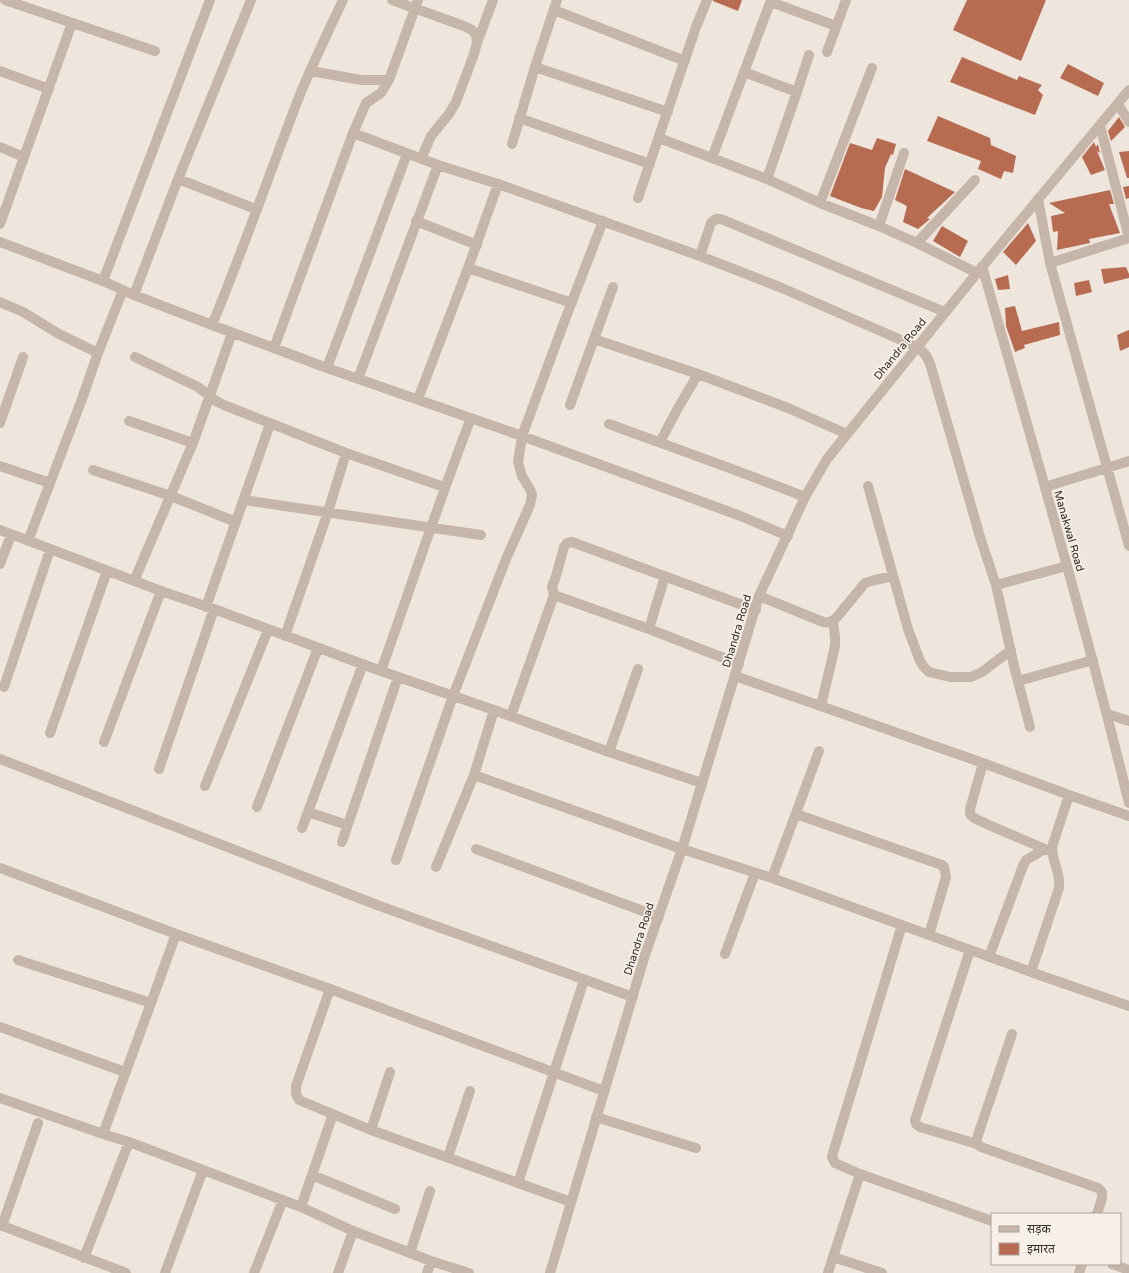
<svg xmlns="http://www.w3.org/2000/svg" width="1129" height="1273" font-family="'Varela Round','Noto Sans Devanagari',sans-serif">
	<rect width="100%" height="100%" fill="#eee6dc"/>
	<path fill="#b76c52" d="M713 0H742L738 11 713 1Z
		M967 0H1046L1021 61 953 30Z
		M962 57 1017 80 1019 76 1042 85 1038 90 1043 95 1035 115 950 82Z
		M1068 64 1104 83 1098 96 1060 78Z
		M938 116 990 138 991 145 1016 156 1013 173 1004 171 1001 179 978 169 981 161 927 141Z
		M1119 117 1125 127 1111 141 1108 131Z
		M877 138 896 144 893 155 891 154 885 168 882 197 874 211 861 208 830 196 850 143 872 150Z
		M1094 142 1096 147 1098 144 1100 153 1097 151 1105 170 1091 175 1082 157Z
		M1129 151V178H1127L1119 152Z
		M905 169 955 192 927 218 930 219 918 229 903 222 907 206 895 200Z
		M1129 186V198L1126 199 1123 187Z
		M1110 190 1114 204H1109L1120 233 1089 239 1090 243 1057 250 1058 231 1053 232 1051 216 1065 213 1049 203Z
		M1028 223 1036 241 1016 265 1003 252Z
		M942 226 968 241 960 257 933 241Z
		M1126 267 1129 274V278L1104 284 1101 269Z
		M1008 275 1010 289 998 290 995 279Z
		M1089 280 1092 292 1076 296 1074 283Z
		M1015 306 1022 331 1059 322 1060 335 1024 345 1025 348 1015 352 1006 326 1005 308Z
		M1129 330V347L1120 351 1117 335Z"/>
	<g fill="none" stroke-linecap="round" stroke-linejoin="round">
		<path stroke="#c5b6a9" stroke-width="10" d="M5 0 155 51
			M392 0 464 26 472 30 476 35 477 43 474 54 456 102 449 114 431 136 421 159
			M418 0 389 80 381 93 366 103 353 133 438 165 498 184 700 256 782 288 917 347C925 353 928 357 931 367L981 540 996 585 1014 666 1030 727
			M771 0 712 158 767 179 820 203 879 226 917 243 977 273
			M771 2 836 26
			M554 10 685 61
			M477 43 493 0
			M827 52 846 0
			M535 67 557 0
			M0 71 49 89
			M311 71 361 80H389
			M744 72 797 92
			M1118 104 1129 122
			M519 118 650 164
			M1100 125 1129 238
			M353 133 274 348 327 368 522 436 738 515 788 536
			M659 138 712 158
			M512 144 535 67 668 112
			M0 147 24 157
			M178 179 256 209
			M767 179 797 92 809 55
			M638 198 696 27 707 0
			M1038 199 1050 263 1129 546
			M820 203 872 68
			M416 221 477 245
			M0 224 72 23
			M879 226 904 153
			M0 242 103 281 134 295 212 325 274 348
			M917 243 975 180
			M700 256 711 223 716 219H721L945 312
			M1050 263 1129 238
			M468 268 572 303
			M103 281 210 0
			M134 295 178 179 251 0
			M0 302 23 312 59 334 98 353
			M212 325C244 248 271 169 301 92 314 61 329 30 343 0
			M594 339 698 374 788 408 847 434
			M135 357 198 387 216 401 224 405 346 453 444 487
			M327 368 407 154
			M358 379 438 165
			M418 399 468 268 498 184
			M570 405 613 287
			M129 421 167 434 193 443
			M0 423 23 357
			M609 424C674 448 740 471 805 497
			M660 442 677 410 698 374
			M0 466 50 483
			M93 470 171 496 236 522
			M868 486 908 629 920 661 924 667 929 672 950 677H971L982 672 1011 650
			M1045 487 1129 461
			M244 500 481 535
			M0 530 161 591 214 609 381 671 494 710 609 752 702 783
			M28 541 82 399 98 353 123 290
			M0 564 11 535
			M134 581 193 443 232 333
			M996 585 1067 566
			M759 596 823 622C829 623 832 622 837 617L865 583 875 580 893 576
			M206 607 270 424
			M649 629 665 576
			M285 636 328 512 346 453
			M739 664 649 629 554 595 552 587 556 576 564 547 567 543 572 542 756 610
			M381 671C411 586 439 501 471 418
			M735 676 983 763 1069 795 1129 816
			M1018 681 1093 660
			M4 687 50 550
			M821 706 835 646V637L833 621
			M1107 714 1129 721
			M511 716 554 595
			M50 733 107 571
			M104 742 161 591
			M609 752 638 669
			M0 759 377 905 633 997
			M983 763 970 809V814L974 818 991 826 1052 852
			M159 769 214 609
			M474 775 682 849 772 878 1045 977 1129 1006
			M205 786 268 630
			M257 807 318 648
			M308 812 347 825
			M796 814 942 865 944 867 946 877 929 935
			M302 828 363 664
			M342 842 398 677
			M476 849 659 917
			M396 860 453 696 506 559 530 505 532 495 531 491 522 476 518 462 522 436 563 325 603 221
			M436 867 474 775 494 710
			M0 868 176 934 330 989 604 1091
			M772 878 819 751
			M902 925 833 1153 832 1157 835 1163 860 1174 992 1221
			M970 950 915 1120 916 1124 920 1127 977 1144
			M725 954 755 873
			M989 957 1023 866 1026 860 1045 849
			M18 960 151 1003
			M1031 972 1059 888C1061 873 1052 861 1052 847L1069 795
			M330 989 296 1086V1094L299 1100 371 1130 571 1202
			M0 1027 125 1072
			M1012 1034 977 1138V1144L981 1147 1098 1188 1102 1192V1198L1097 1214
			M0 1098 103 1134 151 1003 176 934
			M596 1117 696 1148
			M371 1130 390 1072
			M103 1134 129 1142 301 1207 353 1231 431 1261 469 1273
			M448 1157 470 1091
			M860 1174 833 1257 882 1273
			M312 1175 395 1209
			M518 1183 584 980
			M301 1207 333 1114
			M0 1225 126 1273
			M2 1226 38 1123
			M410 1253 430 1191
			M84 1258 129 1142
			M1112 1264 1129 1270
			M165 1273 203 1170
			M254 1273 283 1200
			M338 1273 353 1231
			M427 1273 431 1261
			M828 1273 833 1257
			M1079 1273 1082 1264"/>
		<path stroke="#c5b6a9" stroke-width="10" d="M982 266C1033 445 1085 623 1129 803
			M550 1273 645 955 682 849 759 596 805 497 827 459 977 273 1129 90"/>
	</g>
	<g text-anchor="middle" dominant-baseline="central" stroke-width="3.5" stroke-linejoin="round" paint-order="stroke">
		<g font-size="11" fill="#332c28" stroke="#f7f0e8">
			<text transform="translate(900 349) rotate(-51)">Dhandra Road</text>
			<text transform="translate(1069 531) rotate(74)">Manakwal Road</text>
			<text transform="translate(737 631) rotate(-73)">Dhandra Road</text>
			<text transform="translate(639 939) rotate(-72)">Dhandra Road</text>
		</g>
	</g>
	<rect x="991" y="1213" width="130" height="52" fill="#f7f0e8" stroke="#a9a29b"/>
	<rect x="999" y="1226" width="20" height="6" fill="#c5b6a9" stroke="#a9a29b"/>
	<text x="1027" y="1233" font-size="12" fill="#332c28">सड़क</text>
	<rect x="999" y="1243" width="20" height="12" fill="#b76c52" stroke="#a9a29b"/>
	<text x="1027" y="1253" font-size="12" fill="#332c28">इमारत</text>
</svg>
